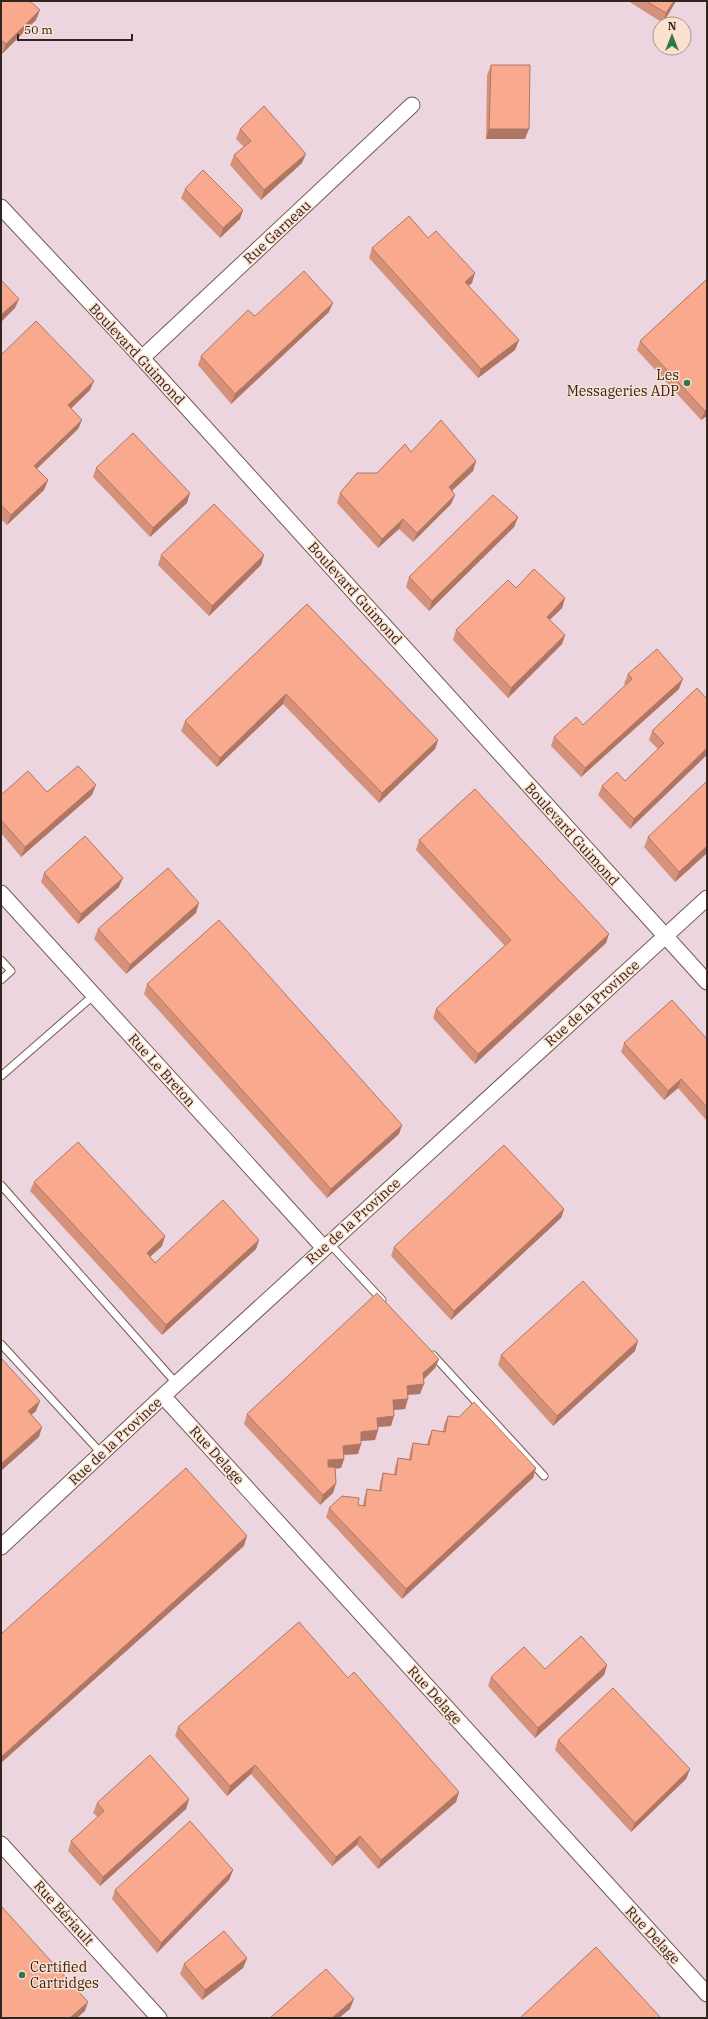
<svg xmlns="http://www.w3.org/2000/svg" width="708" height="2019" font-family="'IBM Plex Serif',serif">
	<rect width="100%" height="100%" fill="#fce0d0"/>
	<path fill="#edd5e0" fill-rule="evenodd" d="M1 1H707V2018H1ZM660 24H684V48H660Z"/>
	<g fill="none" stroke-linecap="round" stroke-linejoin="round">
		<defs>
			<path id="lane" d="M1 960 11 971 1 980
				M1 1076 94 995
				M1 1185 176 1383
				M329 1243 382 1300
				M1 1344 101 1453
				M433 1355 544 1476"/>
			<path id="street" d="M1 207 142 358 707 982
				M142 358 412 105
				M1 893 324 1248
				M163 1396 707 1994
				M1 1547 163 1396 707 898
				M1 1844 159 2018"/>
		</defs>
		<use href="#lane" stroke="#735b4d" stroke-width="9"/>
		<use href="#street" stroke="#735b4d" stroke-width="17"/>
		<use href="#lane" stroke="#fff" stroke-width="7"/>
		<use href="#street" stroke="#fff" stroke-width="15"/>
	</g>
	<path fill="#d5917a" d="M1 1 36 20 2 54 1 53Z
		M628 1H676L663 23Z
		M491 65 525 139H486L487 75Z
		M240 129 302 163 261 200 230 165 234 155 244 147 236 139Z
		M185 189 240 219 220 238 181 198Z
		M428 238 472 283 468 286 519 340 515 350 478 378 369 258 372 248Z
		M707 279V416L701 420 637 350 640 341Z
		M329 312 231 404 198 365 201 356 255 316Z
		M1 355 90 390 71 409 82 420 78 429 37 469 48 480 44 490 7 525 1 519Z
		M411 452 476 461 473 471 452 491 455 495 451 504 413 542 399 529 378 548 337 503 340 493 377 473Z
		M96 468 187 503 150 537 93 477Z
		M518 517 514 527 429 611 406 587 409 577Z
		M161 555H264L261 565 209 616 158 565Z
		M516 588 565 598 562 608 550 620 565 635 562 644 508 698 453 640 456 630Z
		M307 604 438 740 435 749 379 803 283 704 217 767 181 731 185 721Z
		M628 674 679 689 581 777 551 746 554 737 583 725 626 685 624 684Z
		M697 688 630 829 598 795 602 786 625 781 658 749 649 740 652 731Z
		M47 792 92 795 21 857 1 833V795Z
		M648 837 707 853 675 882 644 847Z
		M419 840 606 943 475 1064 433 1018 436 1009 505 946 416 850Z
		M44 873 119 887 78 924 41 882Z
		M196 913 126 974 94 939 98 929Z
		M147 984 402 1125 399 1134 327 1198 144 994Z
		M707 1039V1121L678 1088 664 1100 621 1052 624 1043Z
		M34 1182 165 1236 162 1246 150 1257 155 1263 259 1240 256 1249 162 1335 30 1191Z
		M564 1209 561 1218 451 1320 391 1256 394 1247Z
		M635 1351 553 1426 498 1365 501 1355Z
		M439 1359 435 1368 424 1379 420 1394 408 1395 405 1409 394 1410 391 1426 378 1427V1430L375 1440 361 1441V1444L358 1454 344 1455V1459L341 1468 335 1469 336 1483 333 1493 320 1505 244 1424 247 1414Z
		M448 1416 536 1468 533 1478 402 1599 326 1517 329 1508 358 1505H363L364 1499 367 1489 379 1491 380 1483 383 1473 394 1475 395 1467 398 1458 409 1459 410 1452 413 1443 427 1445 428 1440 432 1430 443 1432 444 1425Z
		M607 1665 604 1675 535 1738 488 1686 491 1677 545 1669Z
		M348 1678 459 1792 456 1802 378 1869 357 1845 332 1866 251 1774 227 1796 175 1736 178 1727Z
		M558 1740 690 1769 686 1779 631 1832 555 1750Z
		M189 1799 186 1809 100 1886 68 1851 71 1841 98 1817 93 1813 97 1803Z
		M233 1870 229 1880 157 1953 112 1899 115 1890Z
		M247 1958 243 1968 202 2000 180 1974 184 1964Z"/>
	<path fill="#ae7663" d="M674 1H676L663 23 666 13Z
		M40 10 36 20 2 54 6 44Z
		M489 129H529L525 139H486Z
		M306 154 302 163 261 200 264 190Z
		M243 210 240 219 220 238 223 228Z
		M475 273 472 283 462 291 465 282Z
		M19 299 15 308 1 322V315Z
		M333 303 329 312 231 404 235 394Z
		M519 340 515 350 478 378 481 369Z
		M94 381 90 390 64 415 68 405Z
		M707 409V416L701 420 705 411Z
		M82 420 78 429 30 475 34 466Z
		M476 461 473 471 445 497 449 487Z
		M48 480 44 490 7 525 11 515Z
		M190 493 187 503 150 537 153 528Z
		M455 495 451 504 413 542 417 533Z
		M518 517 514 527 429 611 432 601Z
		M403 519 399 529 378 548 382 539Z
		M264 555 261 565 209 616 212 606Z
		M565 598 562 608 543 626 547 617Z
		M565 635 562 644 508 698 511 688Z
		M683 679 679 689 581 777 585 768Z
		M286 694 283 704 217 767 220 758Z
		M438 740 435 749 379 803 382 793Z
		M707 748V755L630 829 634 819Z
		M96 785 92 795 21 857 25 847Z
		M707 846V853L675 882 679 872Z
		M123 878 119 887 78 924 81 914Z
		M199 903 196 913 126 974 130 965Z
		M609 934 606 943 475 1064 478 1054Z
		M681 1079 678 1088 664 1100 668 1091Z
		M402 1125 399 1134 327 1198 331 1189Z
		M564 1209 561 1218 451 1320 454 1311Z
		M165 1236 162 1246 143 1263 147 1253Z
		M259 1240 256 1249 162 1335 166 1325Z
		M638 1341 635 1351 553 1426 557 1416Z
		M439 1359 435 1368 420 1383 423 1373Z
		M424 1384 420 1394 404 1395 407 1386Z
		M408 1399 405 1409 390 1410 393 1400Z
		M40 1401 36 1411 25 1421 28 1411Z
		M394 1416 391 1426 374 1427 377 1418Z
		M42 1427 39 1437 1 1471V1464Z
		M378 1430 375 1440 357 1441 361 1432Z
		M361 1444 358 1454 340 1455 343 1446Z
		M344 1459 341 1468 324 1469 328 1460Z
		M536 1468 533 1478 402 1599 406 1589Z
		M336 1483 333 1493 320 1505 323 1495Z
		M247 1536 244 1546 1 1763V1757Z
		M607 1665 604 1675 535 1738 538 1728Z
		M255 1765 251 1774 227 1796 230 1786Z
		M690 1769 686 1779 631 1832 635 1823Z
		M459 1792 456 1802 378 1869 381 1860Z
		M189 1799 186 1809 100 1886 103 1877Z
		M360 1836 357 1845 332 1866 336 1857Z
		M233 1870 229 1880 157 1953 161 1943Z
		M247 1958 243 1968 202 2000 205 1990Z
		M354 1999 350 2009 339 2018H332Z
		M88 2002 85 2011 77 2018H70Z"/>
	<path fill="#f8a98e" stroke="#ae7663" d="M1 1H30L40 10 6 44 1 40Z
		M646 1H674L666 13Z
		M491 65H530L529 129H489Z
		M264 106 306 154 264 190 234 155 251 141 240 129Z
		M203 170 243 210 223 228 185 189Z
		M409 216 428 238 436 231 475 273 465 282 519 340 481 369 372 248Z
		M304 271 333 303 235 394 201 356 248 310 255 316Z
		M707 279V409L705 411 640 341Z
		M1 280 19 299 1 315Z
		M36 321 94 381 68 405 82 420 34 466 48 480 11 515 1 505V355Z
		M441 420 476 461 449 487 455 495 417 533 403 519 382 539 340 493 357 473H377L405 444 411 452Z
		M133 433 190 493 153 528 96 468Z
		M493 495 518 517 432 601 409 577Z
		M214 504 264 555 212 606 161 555Z
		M534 569 565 598 547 617 565 635 511 688 456 630 508 580 516 588Z
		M307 604 438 740 382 793 286 694 220 758 185 721Z
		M657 649 683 679 585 768 554 737 576 717 583 725 632 679 628 674Z
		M697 688 707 699V748L634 819 602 786 617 772 625 781 664 743 652 731Z
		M78 766 96 785 25 847 1 820V795L28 771 47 792Z
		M707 781V846L679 872 648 837Z
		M475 789 609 934 478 1054 436 1009 511 940 419 840Z
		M85 836 123 878 81 914 44 873Z
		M168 868 199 903 130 965 98 929Z
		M219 920 402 1125 331 1189 147 984Z
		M672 1000 707 1039V1107L681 1079 668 1091 624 1043Z
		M78 1142 165 1236 147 1253 155 1263 223 1200 259 1240 166 1325 34 1182Z
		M504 1145 564 1209 454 1311 394 1247Z
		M583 1281 638 1341 557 1416 501 1355Z
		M377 1293 439 1359 423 1373 424 1384 407 1386 408 1399 393 1400 394 1416 377 1418 378 1430 361 1432V1444L343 1446 344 1459 328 1460V1467H335L336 1483 323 1495 247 1414Z
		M1 1358 40 1401 28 1411 42 1427 1 1464Z
		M474 1402 536 1468 406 1589 329 1508 342 1496 359 1498 358 1505 365 1506 367 1489 381 1491 383 1473 396 1475 398 1458 411 1460 413 1443 429 1445 432 1430 445 1432 448 1416 459 1417Z
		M186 1468 247 1536 1 1757V1634Z
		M299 1622 348 1678 354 1672 459 1792 381 1860 360 1836 336 1857 255 1765 230 1786 178 1727Z
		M581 1636 607 1665 538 1728 491 1677 524 1647 545 1669Z
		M613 1688 690 1769 635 1823 558 1740Z
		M150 1755 189 1799 103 1877 71 1841 104 1811 97 1803Z
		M190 1821 233 1870 161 1943 115 1890Z
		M1 1906 88 2002 70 2018H1Z
		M224 1931 247 1958 205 1990 184 1964Z
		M596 1947 661 2018H520Z
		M326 1969 354 1999 332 2018H270Z"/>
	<g fill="#2a7a4a" stroke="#fce0d0" stroke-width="1.5">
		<circle cx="687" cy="383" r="4"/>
		<circle cx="22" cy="1975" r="4"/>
	</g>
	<g text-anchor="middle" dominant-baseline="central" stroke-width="3" stroke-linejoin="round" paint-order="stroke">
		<g font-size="14" fill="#30251f" stroke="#fce0d0">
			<text transform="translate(277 232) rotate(-43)">Rue Garneau</text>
			<text transform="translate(137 354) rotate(47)">Boulevard Guimond</text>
			<text transform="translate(355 593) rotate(48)">Boulevard Guimond</text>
			<text transform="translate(572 834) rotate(48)">Boulevard Guimond</text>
			<text transform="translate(592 1003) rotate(-42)">Rue de la Province</text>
			<text transform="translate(162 1070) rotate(48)">Rue Le Breton</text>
			<text transform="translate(353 1221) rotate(-42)">Rue de la Province</text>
			<text transform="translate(115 1441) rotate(-43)">Rue de la Province</text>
			<text transform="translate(217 1455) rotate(48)">Rue Delage</text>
			<text transform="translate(435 1695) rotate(48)">Rue Delage</text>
			<text transform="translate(64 1913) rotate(48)">Rue Bériault</text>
			<text transform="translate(653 1935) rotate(47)">Rue Delage</text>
		</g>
		<g font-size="14" fill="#30251f" stroke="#fce0d0" text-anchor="end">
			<text x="679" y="375">Les<tspan x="679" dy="16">Messageries ADP</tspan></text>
			<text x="30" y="1967" text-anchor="start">Certified<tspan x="30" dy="16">Cartridges</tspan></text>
		</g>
	</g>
	<rect width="708" height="2019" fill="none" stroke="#30251f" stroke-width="4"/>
	<g transform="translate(672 36)"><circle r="19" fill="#fce0d0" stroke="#aa9589"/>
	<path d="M0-3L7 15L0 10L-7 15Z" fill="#2a7a4a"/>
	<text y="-6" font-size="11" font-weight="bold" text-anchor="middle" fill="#30251f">N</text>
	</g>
	<path d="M18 34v6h114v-6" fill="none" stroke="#30251f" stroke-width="2"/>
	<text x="24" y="34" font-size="12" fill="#30251f" stroke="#fce0d0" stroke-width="3" paint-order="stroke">50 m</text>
</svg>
